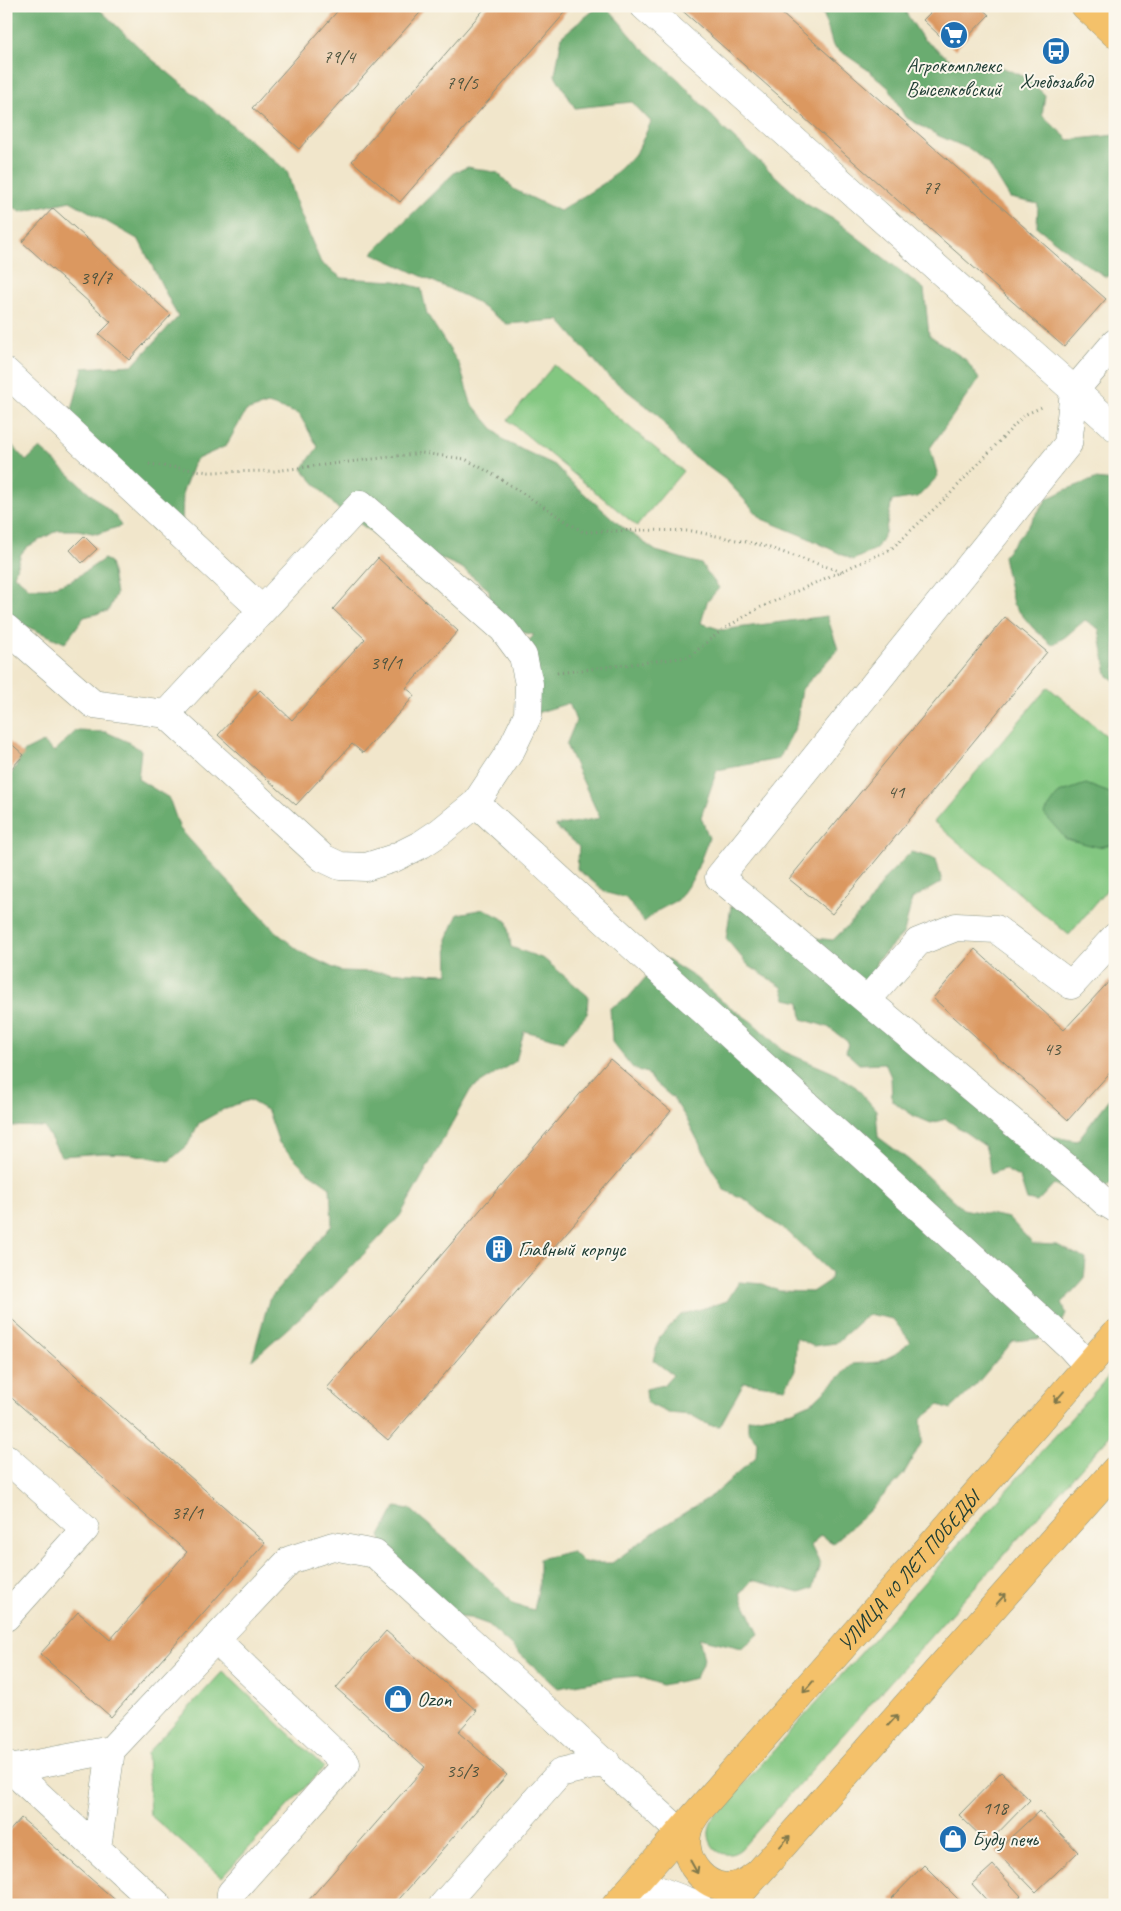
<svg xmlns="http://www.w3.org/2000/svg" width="1121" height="1911" font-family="Caveat,sans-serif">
	<rect width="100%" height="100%" fill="#fbf7ec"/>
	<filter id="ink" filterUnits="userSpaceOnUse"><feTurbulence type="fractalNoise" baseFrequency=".02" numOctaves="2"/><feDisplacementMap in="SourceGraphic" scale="10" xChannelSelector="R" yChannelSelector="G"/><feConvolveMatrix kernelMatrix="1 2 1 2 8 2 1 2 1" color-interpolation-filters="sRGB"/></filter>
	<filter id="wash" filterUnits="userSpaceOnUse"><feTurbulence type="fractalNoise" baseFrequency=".0096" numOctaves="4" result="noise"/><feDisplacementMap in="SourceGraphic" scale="20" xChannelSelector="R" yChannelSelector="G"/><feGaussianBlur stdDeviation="1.12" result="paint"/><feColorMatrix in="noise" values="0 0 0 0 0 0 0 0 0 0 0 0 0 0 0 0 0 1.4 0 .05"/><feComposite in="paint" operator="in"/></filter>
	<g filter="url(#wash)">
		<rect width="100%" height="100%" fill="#f1e6cb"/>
		<path fill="#83c781" stroke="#51825a" d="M554 365 683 471 637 526 508 420Z
			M1048 687 1115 743V880L1069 935 934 822Z
			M1115 1369V1430L741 1849C720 1866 697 1838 716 1815Z
			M223 1671 324 1767 222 1877 150 1815 147 1753Z"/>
		<path fill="#6aac6f" stroke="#447452" d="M6 6H96L148 56 287 171 298 208 321 263 342 278 395 281 421 288 427 314 459 364 471 403 504 441 555 465 570 481 621 526 656 551 701 564 719 588 707 602 701 623 722 630 827 616 838 649 802 689 796 726 779 759 717 770 701 817 709 838 694 877 678 900 659 910 644 922 626 898 607 893 577 869 579 847 555 826 600 818 566 745 576 721 569 703 530 715 515 655 534 635 491 625 489 590 462 568 413 546 378 536 338 509 302 469 318 447 299 414 268 404 246 411 226 446 195 460 183 491 182 528 154 530 70 439 72 410 83 368 133 365 178 317 139 240 70 201 21 212 6 203Z
			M599 6H606L640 46 679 80 725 130 806 204 835 220 924 289 929 335 966 360 979 379 930 448 938 476 918 497 892 501 885 533 876 549 853 560 808 538 762 519 727 481 680 446 658 415 608 376 559 320 507 324 471 299 372 253 455 172 468 167 498 173 515 190 560 211 606 182 636 154 651 122 632 102 575 108 555 75 562 36Z
			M811 6H909L906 13 923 39 961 68 992 63 1025 77 1045 95 1042 115 1069 140 1115 135V273L1106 277 1075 257 1037 227 1038 204 1010 198 989 164 970 149 939 136 905 117 889 88 868 70 833 46 824 15Z
			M6 435 12 445 26 461 40 448 115 516 121 526 97 534 78 530H58L27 547 21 554 14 575 29 588H47L71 581 104 559 110 562 116 594 108 611 84 617 65 643 21 624 6 609Z
			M1095 479 1115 481V681L1107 675 1099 629 1085 620 1065 637 1052 645 1033 628 1013 604 1003 556 1028 526 1047 499 1065 490Z
			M76 731 106 732 126 741 141 750 138 779 169 798 180 829 208 860 277 933 302 953 340 971 448 974 447 939 458 914 484 909 507 921 511 947 544 959 588 996 587 1014 563 1041 524 1031 516 1061 471 1089 400 1216 324 1296 252 1360 269 1300 332 1225 330 1187 307 1171 279 1143 268 1111 249 1100 226 1108 199 1123 187 1146 169 1161 132 1154 104 1153 61 1156 44 1127 12 1126 6 1122V783L25 751 43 742 54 752Z
			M1086 784 1110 793 1115 796V844L1098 847 1066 839 1044 814 1059 793Z
			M911 852 936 859 942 882 912 899 904 933 876 962 883 1009 1042 1135 1077 1141 1115 1092V1180L1105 1188 1074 1194 1054 1184 1037 1202 1027 1200 1020 1178 1004 1169 990 1174 988 1155 985 1146 946 1119 931 1123 914 1116 892 1101 891 1077 885 1063 859 1064 846 1052 848 1042 828 1027 802 1019 800 1002 786 999 782 987 749 966 726 939 731 906 770 918 796 936 833 940 865 909 885 878Z
			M663 957 696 978 723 1002 752 1022 785 1052 832 1072 856 1087 876 1110 878 1137 909 1160 963 1209 1009 1218 1033 1244 1057 1245 1086 1259 1084 1279 1062 1303 1066 1313 1055 1339 1045 1338 1013 1341 974 1387 951 1409 939 1405 921 1419 922 1442 903 1475 866 1514 833 1543 820 1535 811 1546 820 1564 812 1589 800 1593 752 1580 740 1594 759 1634 742 1648 699 1638 704 1659 696 1678 662 1685 637 1676 613 1678 558 1688 487 1624 470 1618 437 1616 394 1575 380 1536 396 1507 410 1509 472 1562 515 1605 534 1610 539 1586V1559L572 1551 584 1563H612L657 1530 713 1495 756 1457 757 1441 748 1430V1419L793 1411 814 1401 853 1364 879 1362 899 1352 910 1341 893 1319 868 1314 836 1343 813 1346 796 1338 795 1370 785 1388 744 1382 720 1426 709 1425 691 1415 668 1413 647 1403 646 1389 664 1385 673 1375 653 1360 660 1336 681 1315 727 1301 739 1282 763 1284 779 1291 812 1292 830 1280 831 1273 788 1232 772 1221 745 1199 724 1190 686 1118 673 1098 655 1083 647 1073 633 1068 612 1042 610 1008 629 997Z"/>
		<g id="blocks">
			<path fill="#db9860" d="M342 6H426L299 149 252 108Z
				M487 6H571L400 202 352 161Z
				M677 6H773L1106 299 1064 347Z
				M937 6H979L989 15 955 50 923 20Z
				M53 208 171 315 129 360 99 334 111 322 22 242Z
				M84 536 97 549 82 563 70 550Z
				M378 558 458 631 406 688 415 695 363 753 352 744 296 805 218 735 260 690 292 720 365 639 333 609Z
				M1005 617 1047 652 832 914 789 879Z
				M6 739 24 755 6 774Z
				M975 949 1064 1030 1115 975V1067L1068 1120 933 998Z
				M610 1059 671 1111 388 1440 327 1388Z
				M6 1314 265 1543 111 1717 40 1654 78 1612 110 1640 187 1552 6 1393Z
				M386 1631 477 1711 458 1732 507 1775 394 1905H310L307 1902 425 1767 336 1688Z
				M1001 1772 1030 1800 988 1843 959 1815Z
				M1039 1811 1078 1852 1036 1892 996 1851Z
				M21 1818 43 1837 121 1905H14L6 1898V1835Z
				M924 1865 964 1905H897L891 1899Z
				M993 1865 1021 1896 1012 1905H991L972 1884Z"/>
		</g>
	</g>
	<g filter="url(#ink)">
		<use href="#blocks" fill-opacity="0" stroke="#889280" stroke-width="1"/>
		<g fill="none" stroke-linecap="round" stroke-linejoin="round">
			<defs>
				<path id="minor" d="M644 6 1115 427
					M1115 343 1074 391 1068 444 719 877 1078 1177 1105 1202 1115 1208
					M6 372 262 610
					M361 504 503 629 523 656 529 684 528 715 511 750 476 803 440 832 422 844 394 858 366 867 340 866 323 858 166 714Z
					M6 628 93 704 166 714
					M476 803 970 1254 1070 1346 1087 1365
					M867 1000 918 942 956 927 996 929 1071 985 1115 937
					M6 1458 85 1529 6 1617
					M215 1639 346 1764 231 1893 230 1905
					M6 1765 158 1905
					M10 1769 111 1750
					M97 1848 111 1750 290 1560 333 1546 375 1554 680 1832
					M636 1882 698 1905
					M443 1905 560 1773 606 1762"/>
				<g id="major">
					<path d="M1085 6 1115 34"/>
					<path d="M695 1816C667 1853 713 1911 754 1876"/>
					<path id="s1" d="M616 1905 840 1650 1115 1334"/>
					<path d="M730 1905 1115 1470"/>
				</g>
			</defs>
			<use href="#minor" stroke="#889280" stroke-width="29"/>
			<use href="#major" stroke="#889280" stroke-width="29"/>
			<path stroke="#889280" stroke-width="3" stroke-dasharray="1 4" stroke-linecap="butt" d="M149 464 209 472 274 471 422 453 465 459 496 476 583 532 643 530 692 531 761 545 842 572
				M557 673 689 657 722 630 759 608 891 549 949 495 1024 415 1042 407"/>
			<use href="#minor" stroke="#fff" stroke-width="28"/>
			<use href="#major" stroke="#f4c16a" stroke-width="28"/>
		</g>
		<defs><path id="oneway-shaft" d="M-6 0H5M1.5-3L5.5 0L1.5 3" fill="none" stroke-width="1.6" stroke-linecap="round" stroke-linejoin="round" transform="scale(1.25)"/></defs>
		<g stroke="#7f784c">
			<use href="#oneway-shaft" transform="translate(1059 1397) rotate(131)"/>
			<use href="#oneway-shaft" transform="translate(1001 1599) rotate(-48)"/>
			<use href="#oneway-shaft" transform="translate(808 1687) rotate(131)"/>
			<use href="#oneway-shaft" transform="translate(893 1720) rotate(-48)"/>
			<use href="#oneway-shaft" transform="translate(785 1841) rotate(-48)"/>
			<use href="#oneway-shaft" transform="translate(694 1867) rotate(61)"/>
		</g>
	</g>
	<defs>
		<symbol id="supermarket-disc" viewBox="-11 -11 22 22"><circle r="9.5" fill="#1f6fb2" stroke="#fbf7ec"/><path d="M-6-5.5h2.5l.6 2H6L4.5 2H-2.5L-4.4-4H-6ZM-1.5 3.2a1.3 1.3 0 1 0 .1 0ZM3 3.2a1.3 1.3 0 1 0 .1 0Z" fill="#fff"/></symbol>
		<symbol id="bus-disc" viewBox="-11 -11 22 22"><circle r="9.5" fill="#1f6fb2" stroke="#fbf7ec"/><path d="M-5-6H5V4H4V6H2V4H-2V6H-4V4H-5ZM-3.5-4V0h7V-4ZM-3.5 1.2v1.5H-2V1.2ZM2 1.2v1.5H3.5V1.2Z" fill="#fff"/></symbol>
		<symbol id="building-disc" viewBox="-11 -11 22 22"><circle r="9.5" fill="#1f6fb2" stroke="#fbf7ec"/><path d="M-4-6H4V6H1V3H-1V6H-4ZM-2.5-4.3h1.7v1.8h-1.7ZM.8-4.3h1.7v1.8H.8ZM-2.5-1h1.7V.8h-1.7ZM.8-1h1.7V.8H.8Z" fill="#fff"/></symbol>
		<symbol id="shop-disc" viewBox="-11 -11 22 22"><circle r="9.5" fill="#1f6fb2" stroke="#fbf7ec"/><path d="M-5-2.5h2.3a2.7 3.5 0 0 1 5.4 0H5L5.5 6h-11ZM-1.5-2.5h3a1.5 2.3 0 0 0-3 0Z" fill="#fff"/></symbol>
	</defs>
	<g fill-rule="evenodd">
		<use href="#supermarket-disc" x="938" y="19" width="32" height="32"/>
		<use href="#bus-disc" x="1040" y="35" width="32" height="32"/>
		<use href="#building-disc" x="483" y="1233" width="32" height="32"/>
		<use href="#shop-disc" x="382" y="1683" width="32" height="32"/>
		<use href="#shop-disc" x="937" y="1823" width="32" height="32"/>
	</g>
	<g text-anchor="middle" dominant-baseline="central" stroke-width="4" stroke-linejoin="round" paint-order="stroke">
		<g font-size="19" fill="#4e543f">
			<text x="339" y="57">79/4</text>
			<text x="462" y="83">79/5</text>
			<text x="931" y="188">77</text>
			<text x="96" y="278">39/7</text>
			<text x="386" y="663">39/1</text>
			<text x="896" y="792">41</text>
			<text x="1052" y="1049">43</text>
			<text x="187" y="1513">37/1</text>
			<text x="462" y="1771">35/3</text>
			<text x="995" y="1808">118</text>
		</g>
		<g font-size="21" fill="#1f3d34" stroke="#fbf7ec" text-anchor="start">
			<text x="954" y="65" text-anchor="middle">Агрокомплекс<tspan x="954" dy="24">Выселковский</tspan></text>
			<text x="1056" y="81" text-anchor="middle">Хлебозавод</text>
			<text x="518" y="1249">Главный корпус</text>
			<text x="417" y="1699">Ozon</text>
			<text x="972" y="1839">Буду печь</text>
		</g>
		<g font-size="21" fill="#1f3d34" stroke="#fbf7ec">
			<text stroke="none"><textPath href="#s1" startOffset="444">УЛИЦА 40 ЛЕТ ПОБЕДЫ</textPath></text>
		</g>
	</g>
	<rect width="1121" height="1911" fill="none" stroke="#fbf7ec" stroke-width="25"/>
</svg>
